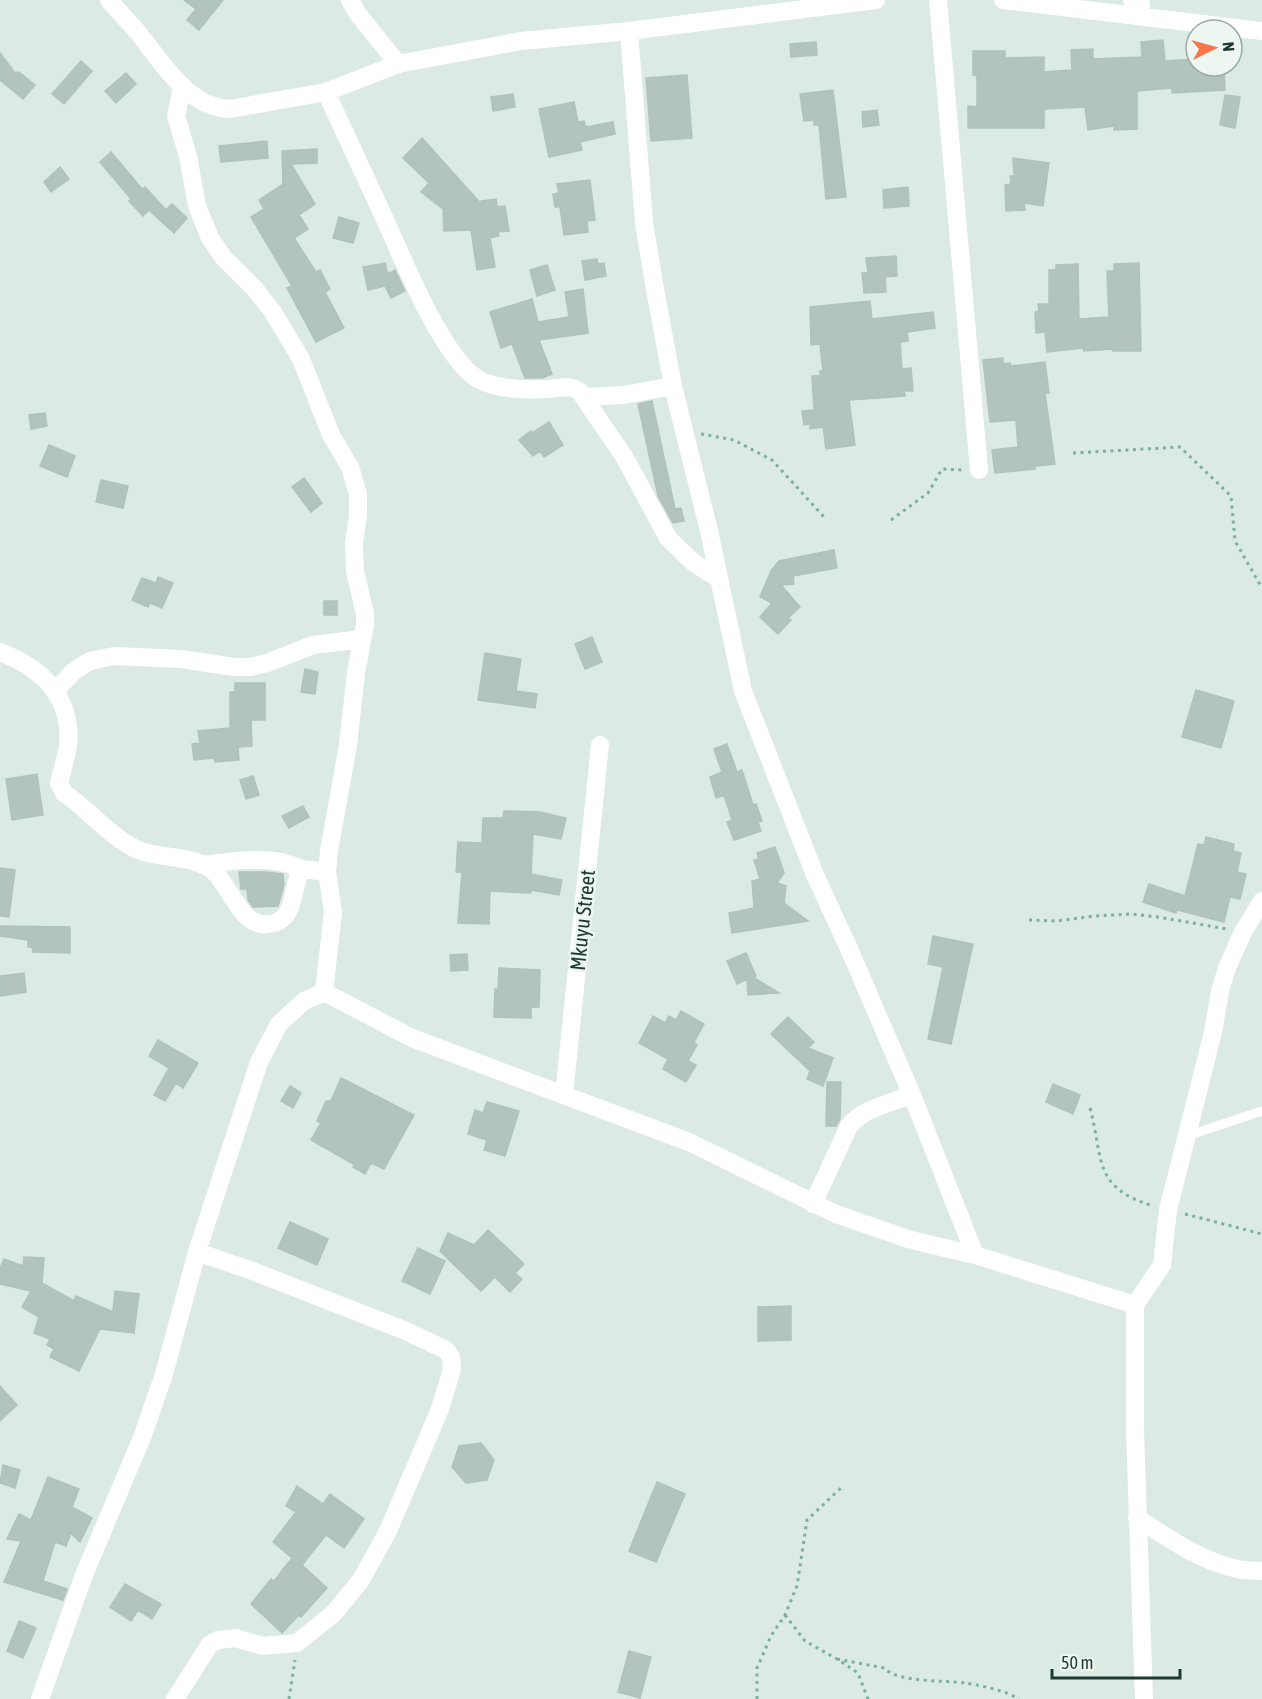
<svg xmlns="http://www.w3.org/2000/svg" width="1262" height="1699" font-family="'Asap Condensed',sans-serif">
	<rect width="100%" height="100%" fill="#dceae4"/>
	<path fill="#b2c4bd" stroke="#afc3bb" stroke-width="1.5" d="M184 0H223L199 30 187 20 196 9Z
		M1163 40 1165 61 1196 59V66H1224L1225 90 1172 93V88L1137 91V129L1114 130V126L1088 130 1085 107 1044 109V128H968V106L977 107V75H973V51H1005V58L1044 57V72L1072 70 1071 50 1093 49V59L1142 57 1141 42Z
		M816 42 817 55 791 57 790 44Z
		M0 53 15 73 19 72 35 85 23 99 0 80Z
		M81 61 92 71 64 104 52 94Z
		M126 73 136 84 116 103 105 91Z
		M687 75 692 138 651 141 646 78Z
		M833 90 846 197 826 199 819 125H814V120L804 121 800 94Z
		M513 94 515 107 493 111 491 97Z
		M1225 95 1240 97 1235 128 1220 125Z
		M574 102 578 122 584 121 586 127 613 122 615 134 580 142 582 150 549 157 539 109Z
		M877 110 879 125 863 127 862 112Z
		M422 138 483 206 481 201 496 199 497 207 505 206 509 231 498 232 499 236 490 238 495 267 477 270 471 230 444 231 443 209 421 192 429 183 403 158Z
		M267 141 268 158 221 162 219 146Z
		M317 149V163L291 164 315 204 299 215 308 229 294 238 316 272 320 270 330 289 325 292 344 328 316 342 287 288 292 286 251 217 264 209 259 200 283 184 282 151Z
		M111 152 142 189 145 187 166 210 172 204 187 218 174 233 149 210 143 216 129 201 131 199 100 162Z
		M1013 158 1049 163 1043 206 1024 203 1025 210 1006 211 1005 185 1011 184 1010 176H1014Z
		M60 167 69 179 51 192 44 182Z
		M590 180 595 220 587 221 588 232 564 235 560 207H555L553 194 559 193 557 184Z
		M908 187 909 206 884 208 883 190Z
		M339 217 359 223 353 243 333 238Z
		M896 256 897 276 885 277 886 292 864 293 862 273H868L866 258Z
		M597 259 598 264 604 263 606 276 585 280 582 261Z
		M385 263 388 274 395 270 405 291 391 298 385 286 368 290 363 267Z
		M1139 263 1141 351H1113V349L1084 351 1083 348 1047 352 1045 332 1036 333 1035 312 1039 311 1038 304H1049V270H1056V265L1078 264 1079 319 1109 317 1107 271H1114V264Z
		M547 265 555 290 537 296 530 270Z
		M583 289 588 333 539 340 552 374 542 378H525L512 344 501 348 490 312 532 299 538 322 569 317 565 292Z
		M870 301 872 319 933 312 935 328 907 332 908 341 900 342 902 369 911 368 913 391H904L905 396 849 400 855 445 826 449 823 427 810 429V424L804 425 802 411 814 410 812 376H820V371H823L820 344 811 345 810 307Z
		M1003 358V364L1010 363 1011 366 1045 362 1049 393H1045L1055 464 1035 466V469L995 473 992 450 1018 447 1016 420 990 422 983 360Z
		M652 401 675 509 681 508 684 521 673 523 658 496 638 404Z
		M45 413 47 426 31 429 29 415Z
		M549 422 563 445 544 457 540 451 533 456 519 440 531 431 532 433Z
		M49 445 75 456 67 477 40 466Z
		M304 478 322 503 311 512 292 487Z
		M101 480 128 486 123 508 96 502Z
		M834 550 837 568 793 576 794 584 781 585 800 607 788 618 791 620 778 634 760 617 772 603 760 597 771 571 779 561Z
		M158 577 173 583 162 608 150 603 148 607 132 600 142 578 156 583Z
		M324 601H337V615H324Z
		M592 637 602 662 585 669 575 644Z
		M485 653 521 659 516 691 537 694 535 708 478 700Z
		M305 669 318 672 315 694 301 692Z
		M235 683H265V720H251L252 746 238 747 239 760 215 762 214 758 194 760 192 744 200 743 198 731 230 728V692H235Z
		M1196 690 1234 701 1221 748 1182 737Z
		M727 744 737 772 742 770 753 805 756 804 762 821 758 822 761 831 734 840 727 822 732 820 724 795 716 798 710 777 722 772 714 749Z
		M37 774 43 815 12 820 6 779Z
		M253 776 259 795 246 799 240 780Z
		M303 806 309 817 289 828 282 816Z
		M504 811 540 812 566 818 561 839 533 834 531 874 562 880 559 895 531 890V893L490 891 489 924 458 923 462 872H456L458 842 482 843 483 818H503Z
		M1206 837 1234 844 1233 851 1241 853 1237 872 1246 874 1240 899 1230 897 1224 922 1177 910 1176 913 1143 902 1149 884 1185 896 1198 844 1204 845Z
		M775 847 784 873 777 883 786 886 784 903 808 921 732 933 729 913 754 908 752 881 760 879 754 860 759 859 757 853Z
		M0 868 15 870 9 917 0 916Z
		M239 872H265L283 874 284 885 278 906 253 907 248 900 247 889H241Z
		M0 926 70 927V953L33 952 32 947H28V940L0 936Z
		M933 936 973 944 951 1044 928 1039 943 967 928 964Z
		M746 953 756 976 753 977 779 993 748 995 747 979 737 984 727 961Z
		M467 954 468 970 451 971 450 955Z
		M499 968 540 970 539 1007H531V1018L494 1017 495 989 498 990Z
		M24 973 26 992 0 996V976Z
		M681 1011 704 1024 694 1042 697 1045 688 1061 696 1065 686 1082 663 1069 668 1059 639 1043 653 1016 665 1023 669 1016 676 1020Z
		M788 1017 814 1042 808 1048 833 1058 823 1086 807 1079 810 1071 771 1034Z
		M158 1040 198 1063 183 1088 176 1083 165 1101 154 1095 169 1068 149 1056Z
		M341 1078 414 1115 384 1169 371 1163 365 1174 353 1167 355 1165 311 1140 321 1123 317 1121 326 1101H331Z
		M827 1082H841L840 1119 836 1126H826Z
		M1053 1084 1080 1095 1073 1114 1046 1102Z
		M290 1086 301 1093 293 1108 281 1101Z
		M487 1102 519 1111 505 1156 484 1150 487 1140 468 1134 475 1110 483 1113Z
		M290 1222 328 1239 317 1265 278 1248Z
		M488 1230 524 1264 515 1273 522 1279 510 1292 495 1277 481 1291 440 1251 448 1233 474 1245Z
		M418 1248 445 1261 430 1294 402 1281Z
		M24 1257 44 1258 42 1283 74 1301 76 1296 113 1312 115 1291 139 1294 134 1333 100 1329 79 1371 50 1357 54 1349 47 1345 50 1339 34 1333 39 1317 22 1307 31 1291 0 1284V1268L4 1259 23 1266Z
		M791 1306V1340L758 1341V1307Z
		M0 1386 17 1405 0 1421Z
		M481 1443 494 1460 487 1480 466 1483 452 1467 459 1446Z
		M3 1465 20 1470 15 1488 0 1483Z
		M48 1477 79 1489 72 1507 92 1518 80 1542 71 1533 66 1546 55 1542 43 1581 67 1589 63 1600 4 1582 21 1541 7 1539 19 1514 31 1520Z
		M657 1482 685 1494 656 1562 629 1551Z
		M297 1486 323 1504 330 1494 364 1519 344 1548 326 1535 302 1565 327 1588 301 1617 299 1615 282 1633 251 1604 271 1579 274 1581 292 1558 273 1542 296 1512 286 1506Z
		M125 1584 161 1604 152 1619 138 1610 131 1621 110 1607Z
		M19 1621 36 1628 23 1658 7 1651Z
		M629 1651 651 1657 640 1698 618 1692Z"/>
	<g fill="none" stroke-linecap="round" stroke-linejoin="round">
		<path stroke="#7baf9f" stroke-width="3" stroke-dasharray="3 4.5" stroke-linecap="butt" d="M701 434 734 440 772 460 825 518
			M1073 453 1180 447 1231 496 1235 541 1262 588
			M891 520 928 493 942 469 962 470
			M1029 920 1057 921 1094 916 1131 914 1158 917 1227 929
			M1090 1108C1104 1160 1092 1187 1153 1206
			M1185 1214 1262 1234
			M785 1615 805 1641 837 1659 858 1673 868 1699
			M837 1659 884 1668C898 1683 945 1680 965 1683 983 1686 1004 1690 1019 1699
			M289 1699 295 1660
			M757 1699V1668L771 1636 785 1615 797 1586 807 1520 842 1487"/>
		<path stroke="#fff" stroke-width="9" d="M1187 1136 1262 1111"/>
		<path stroke="#fff" stroke-width="18" d="M109 0C119 12 130 23 140 35 163 64 189 108 230 109L326 92 398 64 521 41 629 31 876 0
			M938 0 979 470
			M1003 0 1262 31
			M1132 0 1141 5
			M629 31 644 223 656 295 673 386 709 531 743 691 815 875 850 951 912 1095 975 1255 1135 1305
			M182 87 176 116 188 156 197 206 210 238 223 257 254 288 273 312 301 359 331 435 350 467 358 494V516L354 543 355 571 365 614V625L356 673 348 745 329 851 327 872 333 912 324 992
			M326 92C347 137 367 181 388 226 405 264 443 358 478 379 497 390 527 390 550 389 561 388 570 384 580 392L625 458 668 538 694 563 719 579
			M584 397 624 395 673 386
			M0 652C42 668 73 698 68 746 66 759 62 770 59 783L64 793C88 809 115 842 141 851 163 859 193 855 212 870 232 886 241 933 274 923 298 916 290 886 302 869L327 872
			M56 690 74 671 90 661 114 656 181 659 234 667H250L267 663 313 645 362 639
			M204 865C235 860 272 855 302 869
			M564 1095 600 745
			M813 1204 849 1126C864 1108 890 1103 912 1095
			M1137 1518C1170 1539 1200 1561 1238 1569 1246 1571 1254 1570 1262 1571
			M40 1699 84 1575 143 1435 164 1374 197 1252 259 1062 279 1024 304 1001 324 992 412 1038 689 1142 836 1214 911 1240 975 1255
			M175 1699 210 1644 218 1640 235 1638 263 1646 297 1643 334 1613 361 1580 388 1531 440 1409 452 1369 451 1357 446 1350 406 1331 250 1270 197 1252
			M1144 1699 1135 1430V1305L1162 1265 1168 1210 1213 1032 1220 991 1227 968 1243 932 1262 901"/>
		<path stroke="#fff" stroke-width="18" d="M350 0 358 14 398 64"/>
	</g>
	<g text-anchor="middle" dominant-baseline="central" stroke-width="5" stroke-linejoin="round" paint-order="stroke">
		<g font-size="21" fill="#1e3932" stroke="#edf6f1">
			<text transform="translate(582 920) rotate(-84)">Mkuyu Street</text>
		</g>
	</g>
	<g transform="translate(1214 48) rotate(85)"><circle r="28" fill="#edf6f1" stroke="#9aaaa5" stroke-width="1.5"/>
	<path d="M0-4.5L10 22L0 15L-10 22Z" fill="#fa7649"/>
	<text y="-9" font-size="16" font-weight="bold" text-anchor="middle" fill="#1e3932">N</text>
	</g>
	<path d="M1052 1669v9h128v-9" fill="none" stroke="#1e3932" stroke-width="3"/>
	<text x="1061" y="1669" font-size="18" fill="#1e3932" stroke="#edf6f1" stroke-width="4.5" paint-order="stroke">50 m</text>
</svg>
